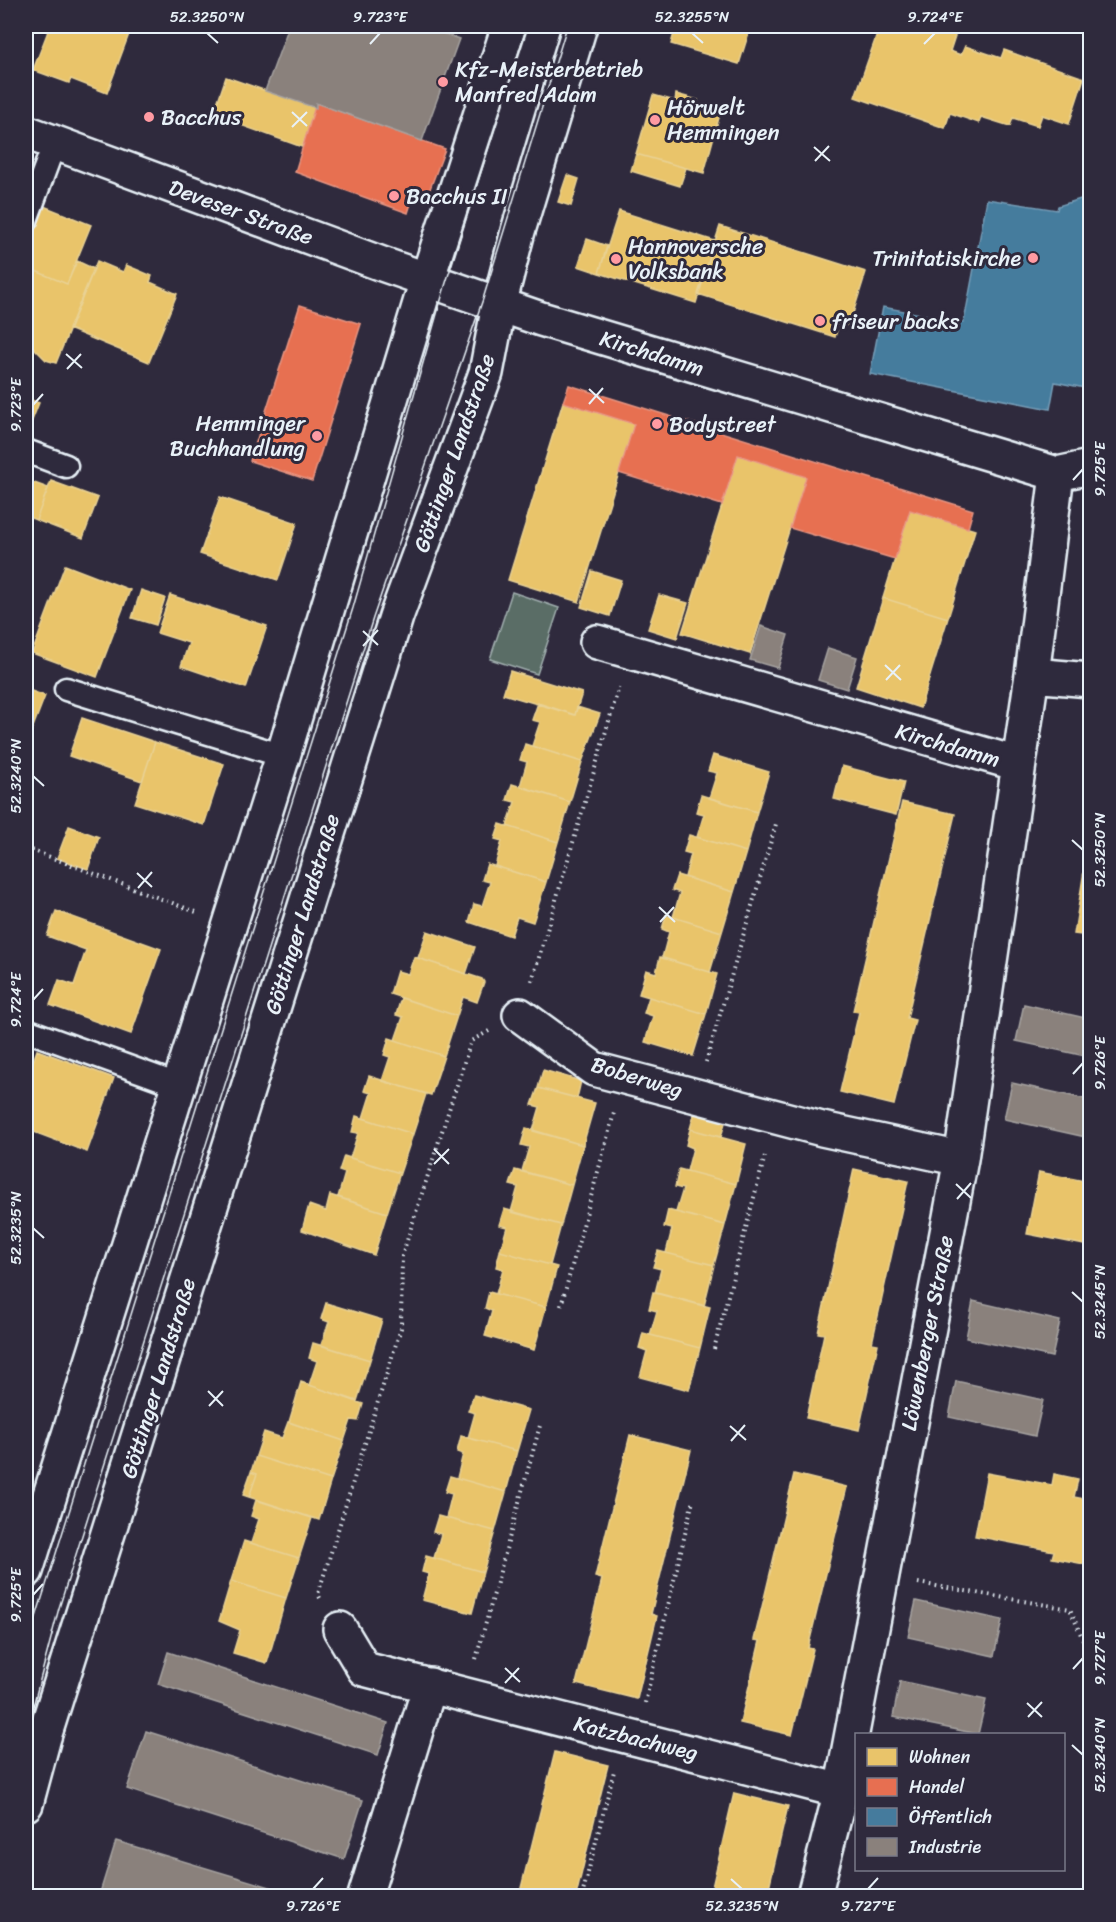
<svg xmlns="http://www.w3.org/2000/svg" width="1116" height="1922" font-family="Sriracha,sans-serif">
	<rect width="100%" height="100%" fill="#2f2a3d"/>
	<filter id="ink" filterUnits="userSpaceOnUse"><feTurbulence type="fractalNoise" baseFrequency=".0167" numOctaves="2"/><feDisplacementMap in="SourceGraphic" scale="12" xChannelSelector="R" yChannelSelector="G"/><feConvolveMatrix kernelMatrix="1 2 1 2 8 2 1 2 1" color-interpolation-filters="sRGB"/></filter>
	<g filter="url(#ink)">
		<path fill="#5a6d66" stroke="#a1afaf" stroke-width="1.5" d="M512 592 559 608 537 674 490 659Z"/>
		<path fill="#e9c46a" stroke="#e9d295" stroke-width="1.5" d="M50 26H132L107 93 71 79 69 83 33 70Z
			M676 26H751L739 64 671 44Z
			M880 26H939L956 33 950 51 961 55 965 46 1001 58 1004 50 1084 78 1069 124 1042 115 1038 126 1013 118 1010 126 981 117 979 123 950 113 945 128 855 97Z
			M226 77 316 108 302 147 213 115Z
			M676 94 698 100 696 107 720 114 704 173 636 154 653 95 675 101Z
			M636 154 686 168 680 186 631 171Z
			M567 175 579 179 571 206 558 202Z
			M36 203 91 225 67 284 26 267V231Z
			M619 211 715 241 696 303 599 273Z
			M720 226 866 272 849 326 839 323 835 337 698 294Z
			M587 239 607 246 599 273 578 266Z
			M77 261 94 269 56 363 46 360 26 340V267L67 284Z
			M97 261 123 272 126 265 152 276 150 282 177 294 149 362 69 329Z
			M26 398 39 403 27 433 26 432Z
			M563 402 634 424 579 602 508 580Z
			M738 455 806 477 750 654 682 633Z
			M26 480 48 488 36 520 26 516Z
			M51 481 98 498 83 538 36 520Z
			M220 497 297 523 278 580 200 554Z
			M910 510 975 530 948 618 883 598Z
			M65 565 130 590 97 677 32 653Z
			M592 571 621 580 610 616 581 607Z
			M141 590 165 598 156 625 132 618Z
			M170 595 267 626 246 688 181 666 189 643 157 633Z
			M659 595 688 603 677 638 648 629Z
			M883 598 948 618 920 708 856 687Z
			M510 671 582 693 575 715 503 694Z
			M26 689 45 696 26 745Z
			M538 703 575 715 577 707 600 714 582 762 532 746 540 722 532 720Z
			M82 718 155 742 142 781 69 756Z
			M155 742 224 764 204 825 135 803Z
			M525 744 582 762 570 802 520 786 527 762 520 760Z
			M713 755 769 772 757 812 709 798 717 773 708 771Z
			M842 766 904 782 896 815 834 799Z
			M512 784 570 802 558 842 507 826 515 802 507 800Z
			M701 795 757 812 746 852 697 837 704 814 696 812Z
			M902 802 955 814 907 1018 915 1020 894 1105 840 1092 859 1012 853 1011Z
			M500 824 558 842 546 882 495 866 502 841 495 839Z
			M69 826 99 837 88 869 57 858Z
			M689 835 746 852 734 892 685 877 691 854 684 852Z
			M487 864 546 882 533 922 517 917 511 936 469 922 474 904 482 906 490 882 482 880Z
			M1084 871 1090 872V936L1074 934Z
			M677 875 734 892 722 932 673 917 680 893 672 890Z
			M56 911 161 949 131 1034 50 1005 59 980 74 985 86 950 47 936Z
			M666 915 722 932 710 972 662 958 669 932 662 929Z
			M427 931 475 947 466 974 418 958Z
			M414 957 482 979 484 982 477 1002 463 997 457 1016 390 994 397 971 408 974Z
			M660 957 717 974 706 1014 639 994 646 970 656 973Z
			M649 997 706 1014 693 1056 645 1042 653 1016 644 1013Z
			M401 998 457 1016 444 1056 395 1040 403 1017 396 1015Z
			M389 1038 444 1056 431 1095 382 1081 390 1057 384 1055Z
			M37 1050 114 1078 87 1152 26 1129V1081Z
			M543 1070 581 1081 577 1098 538 1088Z
			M369 1076 426 1094 413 1134 363 1118 371 1093 364 1091Z
			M538 1088 595 1103 583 1145 533 1131 540 1107 532 1105Z
			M695 1111 726 1119 721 1137 690 1129Z
			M356 1116 413 1134 400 1173 350 1158 358 1133 352 1132Z
			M526 1128 583 1145 572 1185 522 1171 529 1147 521 1145Z
			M690 1129 746 1144 736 1184 687 1171 693 1148 686 1145Z
			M344 1156 400 1173 387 1213 338 1197 345 1173 339 1171Z
			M679 1169 736 1184 725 1225 676 1212 683 1189 675 1187Z
			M854 1169 908 1181 872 1343 878 1344 859 1430 806 1418 824 1334 818 1333Z
			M515 1170 572 1185 561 1225 511 1212 518 1187 510 1185Z
			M1039 1172 1090 1182V1246L1027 1234Z
			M330 1195 387 1213 374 1255 302 1230 309 1205 326 1211Z
			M504 1209 561 1225 550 1265 500 1251 507 1227 499 1225Z
			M668 1210 725 1225 714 1265 666 1253 672 1229 664 1227Z
			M500 1251 557 1267 546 1307 496 1294 503 1269 496 1267Z
			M658 1251 714 1265 704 1306 655 1293 661 1269 653 1267Z
			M489 1292 546 1307 534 1350 485 1336 492 1311 485 1308Z
			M653 1292 710 1307 700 1348 650 1335 657 1311 649 1309Z
			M326 1303 382 1320 370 1360 321 1345 329 1322 321 1319Z
			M643 1333 700 1348 689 1390 640 1377 647 1351 639 1348Z
			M313 1343 370 1360 357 1401 309 1385 317 1361 309 1358Z
			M301 1382 363 1404 358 1421 351 1420 344 1441 289 1422Z
			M474 1395 529 1410 517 1451 468 1438 475 1413 468 1411Z
			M288 1422 344 1441 331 1480 256 1456 264 1432 282 1438Z
			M630 1435 691 1450 651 1614 657 1616 637 1699 576 1684 602 1579 595 1577Z
			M461 1436 517 1451 506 1492 457 1478 463 1454 457 1452Z
			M256 1456 331 1480 319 1520 249 1497 257 1474 251 1472Z
			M251 1472 257 1474 249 1497 243 1495Z
			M987 1473 1052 1485 1054 1474 1078 1479 1074 1497 1090 1500V1565L1052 1558 1054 1551 975 1536Z
			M794 1474 847 1487 808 1648 813 1649 792 1735 740 1723 760 1641 754 1640Z
			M450 1476 506 1492 495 1531 446 1518 452 1494 445 1492Z
			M256 1500 312 1518 299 1558 251 1543 259 1519 251 1516Z
			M438 1516 495 1531 483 1572 434 1558 441 1534 433 1532Z
			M244 1541 299 1558 286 1598 231 1581Z
			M426 1556 483 1572 472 1613 422 1600 429 1574 422 1572Z
			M231 1581 286 1598 267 1663 233 1653 240 1630 219 1621Z
			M555 1752 608 1765 596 1813 576 1896H519Z
			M734 1793 788 1806 767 1896H710Z"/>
		<path fill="#e76f51" stroke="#e79683" stroke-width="1.5" d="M316 103 445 149 425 202 413 197 408 213 295 172Z
			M300 305 361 324 312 481 250 461Z
			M569 385 973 510 968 528 910 510 895 559 790 528 806 477 738 455 722 505 619 473 634 424 563 402Z"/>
		<path fill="#457b9d" stroke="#769eb8" stroke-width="1.5" d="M1090 196V389L1055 382 1050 409 870 374 883 307 964 322 987 199 1057 210 1058 206Z"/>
		<path fill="#8a817c" stroke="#a6a3a1" stroke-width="1.5" d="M289 26H423L459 39 422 141 316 103V108L265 91Z
			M761 626 788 635 778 668 750 660Z
			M828 648 857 657 847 689 818 680Z
			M1024 1004 1090 1019V1057L1016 1041Z
			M1012 1083 1090 1100V1138L1004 1119Z
			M973 1301 1060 1321 1052 1357 966 1338Z
			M956 1381 1043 1400 1035 1436 949 1417Z
			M916 1601 1002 1620 994 1656 908 1637Z
			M168 1652 388 1723 378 1755 158 1684Z
			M900 1681 986 1700 978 1734 893 1717Z
			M146 1731 363 1800 344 1859 127 1789Z
			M116 1841 300 1896H99Z"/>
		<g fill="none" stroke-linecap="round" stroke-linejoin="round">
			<defs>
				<path id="lane" d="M26 220 55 142
					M26 451 66 466
					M66 689 283 756
					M26 1030 178 1085"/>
				<path id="street" d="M26 132 382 264 541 319 1057 474 1090 467
					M597 642 1018 764
					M1032 675 1090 680
					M520 1015 594 1069 822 1129 961 1159
					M340 1629 364 1669 841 1791
					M365 1896 430 1685
					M814 1896 841 1791 961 1159 1032 675 1057 474"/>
				<path id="secondary" d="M26 1571 283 756 427 280 509 26
					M26 1804 44 1737 396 617 486 373 499 305 518 231 580 26"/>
			</defs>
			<use href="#lane" stroke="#e8f1f8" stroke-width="27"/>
			<use href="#street" stroke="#e8f1f8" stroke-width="38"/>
			<use href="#secondary" stroke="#e8f1f8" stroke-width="38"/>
			<path stroke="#e8f1f8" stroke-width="4" stroke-dasharray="1.5 4.5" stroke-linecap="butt" d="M26 848 196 912
				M532 981 619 687
				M706 1062 776 824
				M561 1306 614 1113
				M714 1349 766 1152
				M918 1583 1070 1609 1090 1656
				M320 1598 318 1594 401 1328 402 1256 471 1041 489 1031
				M476 1659 541 1422
				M645 1703 693 1500
				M582 1896 614 1771"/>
			<use href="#lane" stroke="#2f2a3d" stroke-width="22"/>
			<use href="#street" stroke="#2f2a3d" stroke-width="33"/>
			<use href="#secondary" stroke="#2f2a3d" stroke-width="33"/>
			<path stroke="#e8f1f8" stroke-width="1.5" d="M26 1649 353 608 445 286 527 26
				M26 1733 59 1608 373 618 483 299 567 26"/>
		</g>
	</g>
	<path fill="none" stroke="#e8f1f8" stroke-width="2" d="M207 33 218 43M692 33 703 43M370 44 380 33M924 44 935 33M292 112 307 126M292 127 307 112M814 147 830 161M815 161 829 146M66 354 82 368M67 369 81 354M589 389 604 403M589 404 603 388M33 405 43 394M1073 480 1083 469M363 631 378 645M363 646 378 630M885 665 901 680M886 680 900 665M33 776 44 786M1072 840 1083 850M137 873 152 887M138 888 152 872M659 907 675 922M660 922 674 907M33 1000 43 989M1073 1074 1083 1063M434 1149 449 1164M434 1164 449 1149M956 1184 971 1198M957 1199 971 1183M33 1228 44 1238M1072 1292 1083 1302M208 1391 223 1406M209 1406 223 1391M730 1426 746 1440M731 1441 745 1425M33 1595 43 1584M505 1668 520 1682M1073 1669 1083 1658M505 1683 519 1668M1027 1703 1042 1717M1028 1717 1042 1702M1072 1745 1083 1755M731 1879 742 1889M313 1889 323 1878M868 1889 878 1878"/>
	<g fill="#ff9aa2" stroke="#2f2a3d" stroke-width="2">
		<circle cx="443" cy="82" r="6"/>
		<circle cx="149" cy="117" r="6"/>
		<circle cx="655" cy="120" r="6"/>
		<circle cx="394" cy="196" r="6"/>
		<circle cx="1033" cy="258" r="6"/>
		<circle cx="616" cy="259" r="6"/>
		<circle cx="820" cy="321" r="6"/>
		<circle cx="657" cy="424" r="6"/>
		<circle cx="317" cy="436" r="6"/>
	</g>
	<g text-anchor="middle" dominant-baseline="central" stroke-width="6" stroke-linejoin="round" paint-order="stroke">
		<g font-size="22" fill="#e8f1f8" stroke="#2f2a3d" text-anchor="start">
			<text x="455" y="69">Kfz-Meisterbetrieb<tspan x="455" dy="25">Manfred Adam</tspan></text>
			<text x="667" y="107">Hörwelt<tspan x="667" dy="25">Hemmingen</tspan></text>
			<text x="161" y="117">Bacchus</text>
			<text x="406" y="196">Bacchus II</text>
			<text x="628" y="246">Hannoversche<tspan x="628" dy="25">Volksbank</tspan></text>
			<text x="1021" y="258" text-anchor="end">Trinitatiskirche</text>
			<text x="832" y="321">friseur backs</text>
			<text x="305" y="423" text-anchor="end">Hemminger<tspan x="305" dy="25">Buchhandlung</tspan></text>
			<text x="669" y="424">Bodystreet</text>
		</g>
		<g font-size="22" fill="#e8f1f8" stroke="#2f2a3d">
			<text transform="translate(241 212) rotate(20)">Deveser Straße</text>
			<text transform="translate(652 353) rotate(17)">Kirchdamm</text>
			<text transform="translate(454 453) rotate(-71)">Göttinger Landstraße</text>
			<text transform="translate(948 745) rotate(16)">Kirchdamm</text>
			<text transform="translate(302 914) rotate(-73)">Göttinger Landstraße</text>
			<text transform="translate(637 1077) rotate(17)">Boberweg</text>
			<text transform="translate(927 1333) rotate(-79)">Löwenberger Straße</text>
			<text transform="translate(158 1378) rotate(-73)">Göttinger Landstraße</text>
			<text transform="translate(636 1738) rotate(14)">Katzbachweg</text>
		</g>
	</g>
	<rect width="1116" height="1922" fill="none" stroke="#2f2a3d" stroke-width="66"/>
	<rect x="855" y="1733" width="210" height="138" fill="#2f2a3d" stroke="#797a88" stroke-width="1.5"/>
	<rect x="867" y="1748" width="30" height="18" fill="#e9c46a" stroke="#797a88" stroke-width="1.5"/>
	<text x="909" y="1763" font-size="18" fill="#e8f1f8">Wohnen</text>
	<rect x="867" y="1778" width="30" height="18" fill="#e76f51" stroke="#797a88" stroke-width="1.5"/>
	<text x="909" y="1793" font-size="18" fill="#e8f1f8">Handel</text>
	<rect x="867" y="1808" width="30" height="18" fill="#457b9d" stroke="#797a88" stroke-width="1.5"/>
	<text x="909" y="1823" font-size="18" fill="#e8f1f8">Öffentlich</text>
	<rect x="867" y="1838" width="30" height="18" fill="#8a817c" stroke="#797a88" stroke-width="1.5"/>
	<text x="909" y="1853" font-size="18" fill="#e8f1f8">Industrie</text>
	<rect x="33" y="33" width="1050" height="1856" fill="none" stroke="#e8f1f8" stroke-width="2"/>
	<g font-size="15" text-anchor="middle" fill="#e8f1f8">
		<text x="207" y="22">52.3250°N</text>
		<text x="380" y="22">9.723°E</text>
		<text x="692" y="22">52.3255°N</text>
		<text x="935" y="22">9.724°E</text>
		<text transform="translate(16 405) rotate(-90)" y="5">9.723°E</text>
		<text transform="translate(1100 469) rotate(-90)" y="5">9.725°E</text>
		<text transform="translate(16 776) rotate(-90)" y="5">52.3240°N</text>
		<text transform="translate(1100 850) rotate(-90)" y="5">52.3250°N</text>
		<text transform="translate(16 1000) rotate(-90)" y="5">9.724°E</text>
		<text transform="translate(1100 1063) rotate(-90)" y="5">9.726°E</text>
		<text transform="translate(16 1228) rotate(-90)" y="5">52.3235°N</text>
		<text transform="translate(1100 1302) rotate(-90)" y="5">52.3245°N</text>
		<text transform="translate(16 1595) rotate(-90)" y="5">9.725°E</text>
		<text transform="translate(1100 1658) rotate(-90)" y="5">9.727°E</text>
		<text transform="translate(1100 1755) rotate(-90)" y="5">52.3240°N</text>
		<text x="313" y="1911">9.726°E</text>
		<text x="742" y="1911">52.3235°N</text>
		<text x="868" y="1911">9.727°E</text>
	</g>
</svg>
